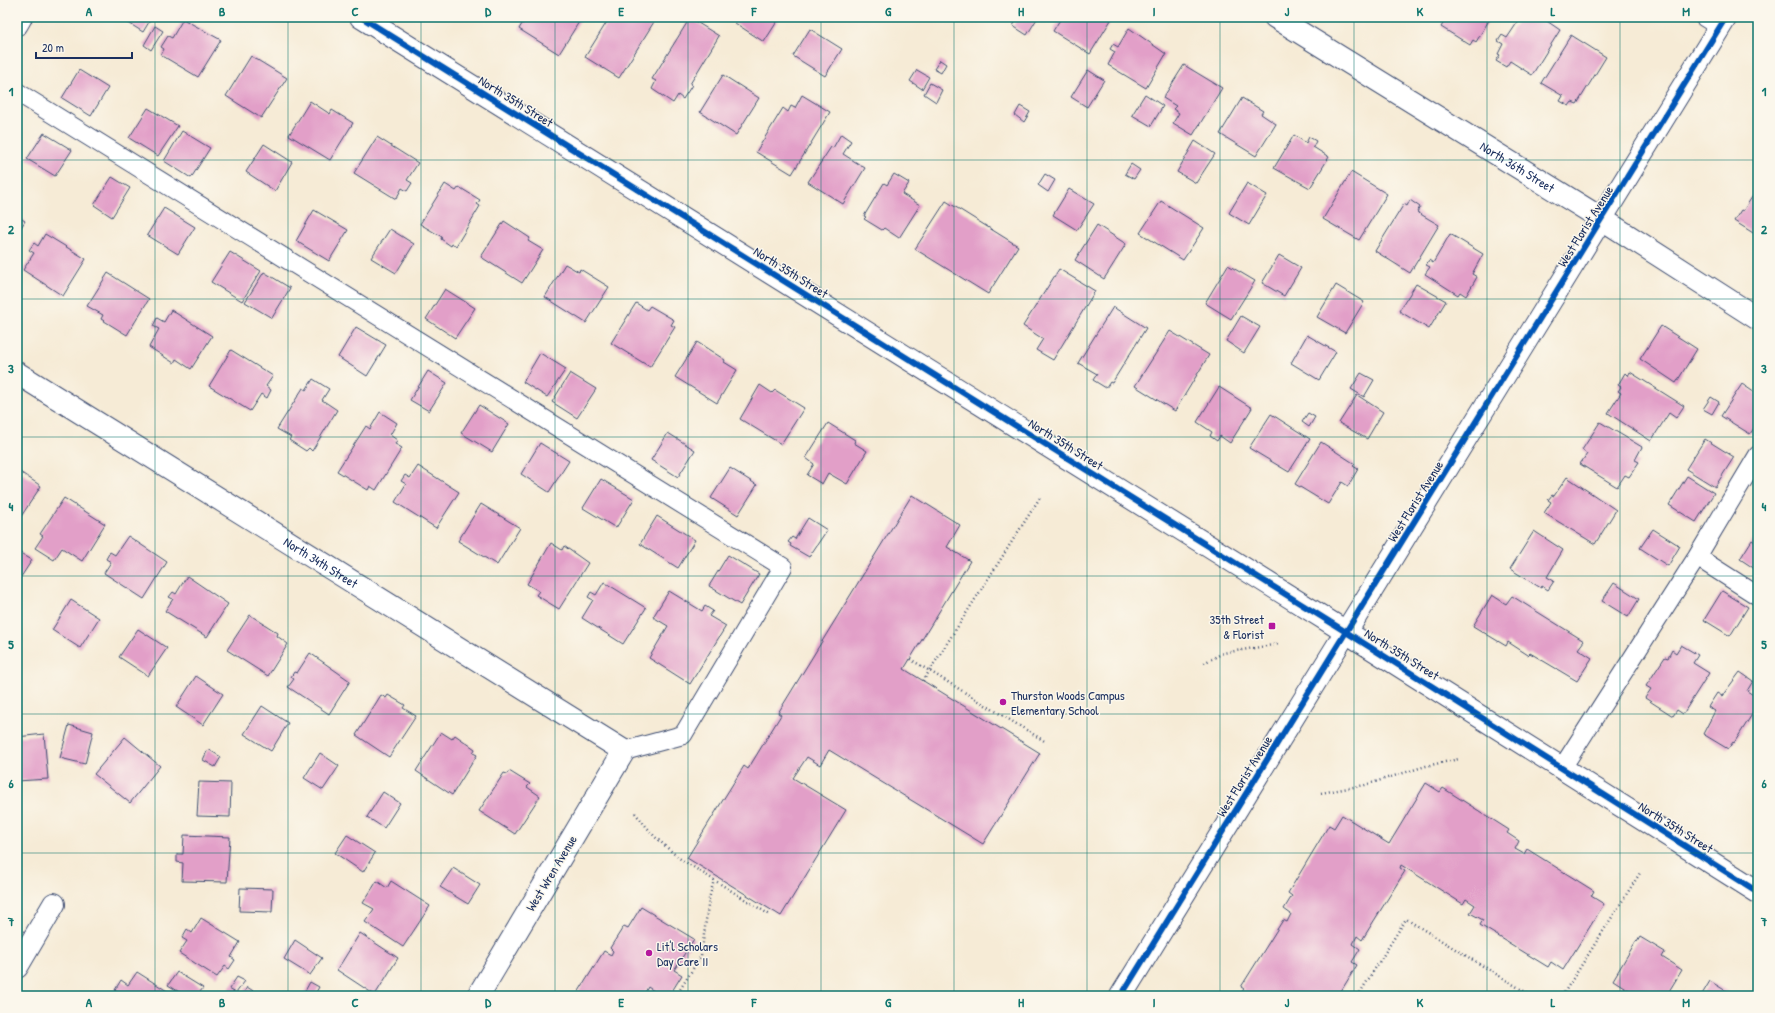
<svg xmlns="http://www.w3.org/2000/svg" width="1775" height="1013" font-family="'Patrick Hand',sans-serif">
	<rect width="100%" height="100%" fill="#fbf7ec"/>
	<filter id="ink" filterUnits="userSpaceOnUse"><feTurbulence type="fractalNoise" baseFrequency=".025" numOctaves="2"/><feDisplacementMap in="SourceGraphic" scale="8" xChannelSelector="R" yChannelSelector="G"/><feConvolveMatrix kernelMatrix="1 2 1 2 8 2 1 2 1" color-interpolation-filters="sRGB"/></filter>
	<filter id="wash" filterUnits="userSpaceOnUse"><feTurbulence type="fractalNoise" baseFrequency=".012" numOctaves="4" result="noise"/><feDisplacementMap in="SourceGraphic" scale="16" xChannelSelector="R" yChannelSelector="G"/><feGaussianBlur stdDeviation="0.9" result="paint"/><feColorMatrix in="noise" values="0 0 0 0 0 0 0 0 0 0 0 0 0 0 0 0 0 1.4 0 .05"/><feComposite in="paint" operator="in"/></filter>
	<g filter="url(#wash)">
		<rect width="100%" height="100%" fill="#f6ebd6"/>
		<g id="blocks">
			<path fill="#e29fc8" d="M119 17H152L143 32Z
				M526 17H582L559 54 519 29Z
				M610 17H657L619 78 585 57Z
				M739 17H780L764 42 735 23Z
				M1018 17H1038L1027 35 1013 26Z
				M1059 17H1107L1111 20 1090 54 1053 31 1061 18Z
				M1443 17H1491L1476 42 1473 40 1470 45 1441 27 1444 22 1441 21Z
				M1521 17H1541L1560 30 1532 75 1510 61 1506 67 1496 61 1500 55 1498 54 1503 44 1498 41 1502 35 1507 38Z
				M690 18 719 36 690 84 692 85 683 99 678 95 673 103 652 89 656 81 652 79Z
				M183 19 221 40 198 77 161 55 164 49 161 47 168 36 172 38Z
				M155 26 163 31 151 50 144 45Z
				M1129 28 1166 54 1146 88 1108 65 1115 52 1110 49 1113 44 1118 47Z
				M810 29 842 49 825 76 793 56Z
				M1571 35 1606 57 1577 104 1572 102 1569 106 1560 101 1563 96 1541 83Z
				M251 56 287 78 261 118 226 96Z
				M940 60 946 64 941 73 934 69Z
				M1184 65 1222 88 1193 135 1173 123 1179 113 1173 109 1176 106 1163 98Z
				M79 70 108 88 91 116 62 98Z
				M917 70 929 77 922 89 910 81Z
				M1088 70 1104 80 1087 107 1071 97Z
				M723 75 759 98 736 135 700 112Z
				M930 83 942 90 936 102 924 94Z
				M1145 94 1163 106 1151 126 1132 115Z
				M802 95 830 112 792 174 756 152 783 108 788 112 791 106 795 108Z
				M1242 98 1263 111 1261 114 1276 124 1256 156 1220 134Z
				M310 101 330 114 332 110 353 123 330 160 289 135Z
				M1020 106 1030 112 1024 122 1015 115Z
				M148 108 178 126 158 156 129 138Z
				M182 131 210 148 191 178 164 161Z
				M44 133 72 150 55 176 27 159Z
				M841 134 851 141 843 154 865 168 843 204 808 182 831 147 833 148Z
				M1294 135 1306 143 1309 137 1316 141 1313 147 1329 157 1310 188 1274 168Z
				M377 137 418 163 407 180 412 183 407 191 402 188 396 199 354 173Z
				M1195 141 1215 154 1196 183 1177 172Z
				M264 144 292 162 275 191 246 172Z
				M1131 164 1140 170 1134 179 1125 174Z
				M1351 172 1387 194 1359 240 1323 219Z
				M894 174 909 183 902 194 920 205 899 238 884 228 882 230 864 219 866 217 864 216 884 183 887 185Z
				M1045 174 1055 180 1048 192 1038 185Z
				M112 177 130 188 112 217 94 205Z
				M1247 183 1267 195 1249 225 1229 213Z
				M445 184 456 191 459 187 480 200 477 204 480 206 456 246 452 244 451 246 441 239 442 237 420 224Z
				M1758 188V236L1734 221 1741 210 1743 211Z
				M1069 189 1094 204 1077 230 1053 215Z
				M1410 200 1420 207 1417 212 1439 225 1410 273 1375 251 1404 204 1407 206Z
				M946 201 1018 246 988 294 915 249Z
				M1161 201 1204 228 1183 260 1140 233Z
				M164 208 195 227 178 254 147 235Z
				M314 210 348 230 329 261 296 241Z
				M17 216 25 221 17 234Z
				M504 221 530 238 528 241 543 250 522 283 481 257Z
				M1097 225 1126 244 1104 279 1075 260Z
				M390 229 414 244 396 273 371 258Z
				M45 234 86 259 63 296 23 270 34 253 29 250 34 243 38 246Z
				M1450 234 1483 254 1472 274 1477 277 1466 296 1460 292 1458 295 1425 274 1430 267 1426 265 1429 260 1433 263Z
				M230 252 261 271 242 301 211 282Z
				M1279 255 1301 268 1284 296 1262 283Z
				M565 264 579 272 580 269 609 287 586 323 545 297Z
				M1228 265 1255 281 1231 319 1205 303Z
				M1059 269 1095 291 1053 360 1036 350 1043 339 1023 326Z
				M264 272 290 288 272 318 245 302Z
				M108 273 149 299 127 335 101 319 103 315 87 306Z
				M1416 284 1446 301 1429 329 1399 311Z
				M1336 285 1364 302 1345 333 1317 317Z
				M445 289 475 308 455 338 426 319Z
				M636 303 647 310 650 306 674 320 671 325 675 327 650 367 611 343Z
				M1113 307 1146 328 1112 383 1110 382 1106 388 1093 380 1097 374 1078 363Z
				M171 310 212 336 191 369 176 359 174 363 149 347 159 329 153 326 157 318 164 322Z
				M1241 316 1260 327 1244 353 1226 341Z
				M1661 326 1697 349 1676 383 1640 359Z
				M356 327 386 345 367 376 338 357Z
				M1170 331 1209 355 1175 411 1135 386Z
				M1307 335 1336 352 1319 380 1291 363Z
				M697 342 725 360 724 362 737 370 717 403 675 377Z
				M231 350 273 376 266 386 271 390 267 398 261 394 250 411 209 386Z
				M540 353 566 369 547 397 523 382Z
				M428 371 447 383 429 411 410 400Z
				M1630 372 1684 406 1676 418 1669 413 1651 441 1608 413 1621 393 1618 391 1621 387 1618 385 1625 373 1628 376Z
				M570 373 596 389 577 418 552 402Z
				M1361 373 1374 380 1364 397 1351 389Z
				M313 379 329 389 322 400 337 410 312 451 309 448 306 451 289 440 291 437 277 429 303 388 306 390Z
				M1742 384 1758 395V422L1750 434 1721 416Z
				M760 385 772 393 775 390 804 408 781 444 740 419Z
				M1219 387 1252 408 1230 443 1220 436 1217 441 1210 436 1212 432 1197 422Z
				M1357 395 1383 412 1367 439 1339 423Z
				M1711 397 1719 402 1712 414 1703 409Z
				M479 405 509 424 492 452 461 433Z
				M380 412 397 423 390 435 397 440 395 444 402 448 376 490 370 486 368 490 337 471 366 426 370 429Z
				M1308 413 1315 417 1309 427 1302 422Z
				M1271 414 1310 439 1289 472 1249 448Z
				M1600 422 1642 447 1635 460 1639 462 1629 477 1625 475 1617 487 1580 464 1587 454 1582 450Z
				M828 423 855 440 854 443 867 451 847 484 828 473 822 484 807 475 814 464 806 458Z
				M668 433 695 450 678 477 651 460Z
				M1705 439 1734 457 1715 487 1686 469Z
				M1321 442 1355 464 1353 466 1358 469 1348 486 1342 482 1328 504 1295 484Z
				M540 443 569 461 549 492 521 474Z
				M418 466 459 492 436 528 395 502 406 484 401 481 405 475 410 478Z
				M730 468 757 485 738 515 711 498Z
				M17 470 41 486 18 521 17 520Z
				M1687 476 1714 493 1696 522 1669 505Z
				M1567 477 1616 510 1595 544 1544 513 1551 502 1548 500 1552 495 1554 496Z
				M601 479 634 499 616 528 583 508Z
				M912 495 960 525 947 547 970 561 904 669 1040 753 983 844 829 750 820 765 807 757 793 778 846 810 781 916 687 858 744 766 748 769 781 715 778 713Z
				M64 498 105 524 82 561 62 548 54 560 35 548 43 536 40 534Z
				M481 504 520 528 497 565 458 541Z
				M657 516 695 540 678 568 640 544Z
				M808 518 827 530 809 557 790 546 791 544 788 542 792 537 795 539Z
				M1653 529 1680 546 1668 566 1640 548Z
				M1534 531 1563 550 1547 577 1554 581 1548 590 1542 586 1541 588 1510 569Z
				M128 536 167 562 144 599 104 573 111 562 106 559 110 552 115 555Z
				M1752 540 1758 544V571L1740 559Z
				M551 543 562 550 564 546 588 563 559 609 536 595 539 591 527 584Z
				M17 551 32 560 17 583Z
				M728 555 759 574 740 605 709 586Z
				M187 576 228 604 207 637 165 611 173 599 169 597 173 592 176 594Z
				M604 582 646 608 623 644 582 618 593 600 588 597 591 592 596 595Z
				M1614 583 1639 599 1628 617 1602 601Z
				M669 591 702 611 705 606 713 611 709 616 726 626 690 684 649 658 668 626 653 617Z
				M1722 591 1748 607 1730 636 1704 620Z
				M1492 595 1506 604 1512 596 1584 641 1578 649 1592 658 1577 681 1530 653 1528 655 1508 642 1506 646 1473 626Z
				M71 600 99 618 80 648 52 630Z
				M250 615 278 633 277 636 288 644 268 676 227 650Z
				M138 629 167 648 148 676 119 657Z
				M1681 645 1698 655 1693 663 1709 673 1683 714 1677 710 1673 716 1645 698 1651 689 1646 686 1665 657 1668 658 1672 650 1676 653Z
				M310 653 350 681 329 714 288 687 294 679 291 677 294 672 297 673Z
				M1740 672 1753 681 1747 691 1758 698V705L1734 743 1733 742 1728 749 1703 734 1715 711 1708 707 1717 693 1722 696Z
				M196 676 223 694 203 725 176 707Z
				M381 695 386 698 388 695 405 705 403 708 416 716 389 757 356 735Z
				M262 706 288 723 271 751 244 734Z
				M69 725 93 732 85 764 60 758Z
				M441 732 452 739 455 735 475 749 473 753 477 755 452 795 416 771Z
				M44 734 48 779 17 781V737Z
				M125 737 160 766 130 803 94 774Z
				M208 749 221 757 215 767 203 760Z
				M320 753 339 766 323 790 304 778Z
				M509 771 530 784 527 787 540 796 515 834 479 811 504 773 507 774Z
				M199 782 231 783 230 817 197 816Z
				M1426 783 1440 792 1443 788 1509 830 1507 833 1519 841 1515 849 1524 854 1527 849 1594 891 1591 896 1604 904 1563 970 1551 962 1548 967 1480 925 1483 920 1470 913 1475 905 1466 899 1463 904 1401 865 1400 868 1405 871 1362 940 1357 936 1353 944 1360 949 1352 962 1357 965 1338 996H1239L1244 989 1241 987 1283 920 1287 922 1291 914 1284 909 1292 896 1288 893 1329 825 1334 828 1342 815 1389 844Z
				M383 792 400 803 384 828 367 817Z
				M184 835 230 837 227 882 182 881 183 863 177 862V854H183Z
				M347 835 375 853 363 872 335 853Z
				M453 868 480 885 468 904 440 887Z
				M377 881 387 888 391 881 430 906 403 947 365 922 374 909 363 903Z
				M240 888 273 889 272 912 239 911Z
				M641 907 694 939 674 970 682 975 669 996H661L648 987 643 996H576L604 951 611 955 613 951 610 948 624 926 628 928Z
				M201 918 240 942 231 957 235 960 229 969 225 966 217 977 179 953 187 941 182 938 187 929 192 933Z
				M360 933 398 958 375 995 337 970Z
				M1640 937 1665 952 1662 957 1682 970 1666 996H1638L1613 980 1636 941 1637 942Z
				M295 940 322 958 310 975 284 959Z
				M137 972 175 996H121L115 990 121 980 128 985Z
				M177 972 203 988 197 996H186L168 985Z
				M237 977 245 981 236 993 229 989Z
				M1710 981 1734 996H1701Z
				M310 982 319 987 314 996H310L304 993Z
				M247 987 261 996H242Z"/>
		</g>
	</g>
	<g filter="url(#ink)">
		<use href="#blocks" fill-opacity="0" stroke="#3c4b70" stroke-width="1"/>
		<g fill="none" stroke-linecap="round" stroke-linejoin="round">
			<defs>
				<path id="service" d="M1704 17 1720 27
					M17 92 783 567 683 735 624 751
					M1697 557 1758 596
					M1562 768 1697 557 1758 455"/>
				<g id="minor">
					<path id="s1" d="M1275 17 1602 219 1758 319"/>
					<path d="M17 24 21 17"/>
					<path id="s2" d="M17 373 624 751 478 996"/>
					<path d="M1346 632 1758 892"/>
					<path d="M17 967 54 904"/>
				</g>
				<path id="tertiary" d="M361 17 1346 632
					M1121 996 1726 17"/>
			</defs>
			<use href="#service" stroke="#3c4b70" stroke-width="20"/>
			<use href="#minor" stroke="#3c4b70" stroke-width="24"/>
			<use href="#tertiary" stroke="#3c4b70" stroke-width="24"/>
			<path stroke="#3c4b70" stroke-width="2.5" stroke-dasharray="1 3" stroke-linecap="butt" d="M910 659 1046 742
				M1204 663 1223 653 1279 644
				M923 681 1041 496
				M1321 793 1365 785 1426 766 1459 759
				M635 813 655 837 679 858 770 915
				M676 996 701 956 709 899 714 880
				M1358 996 1406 919 1532 996
				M1517 996 1521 989
				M1562 996 1640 873"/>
			<use href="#service" stroke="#fff" stroke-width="18"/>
			<use href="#minor" stroke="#fff" stroke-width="22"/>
			<use href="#tertiary" stroke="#fff" stroke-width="22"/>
			<defs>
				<path id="cycleway" d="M361 17 1346 632 1758 892
					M1121 996 1726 17"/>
			</defs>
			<use href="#cycleway" stroke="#fbf7ec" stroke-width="8"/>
			<use href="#cycleway" stroke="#0057b8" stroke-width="6"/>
		</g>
	</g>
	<path fill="none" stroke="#0f766e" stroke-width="1" stroke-opacity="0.55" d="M155 17V996M288 17V996M421 17V996M555 17V996M688 17V996M821 17V996M954 17V996M1087 17V996M1220 17V996M1354 17V996M1487 17V996M1620 17V996M17 160H1758M17 299H1758M17 437H1758M17 576H1758M17 714H1758M17 853H1758"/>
	<g fill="#b5179e" stroke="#fbf7ec" stroke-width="1.5">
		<rect x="1268" y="622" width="8" height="8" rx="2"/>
		<circle cx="1003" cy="702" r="4"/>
		<circle cx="649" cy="953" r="4"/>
	</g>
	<g text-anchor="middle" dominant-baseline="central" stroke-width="3" stroke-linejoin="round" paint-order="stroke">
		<g font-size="13" fill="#1b2f5e" stroke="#fbf7ec">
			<text transform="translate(516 101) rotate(32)">North 35th Street</text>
			<text stroke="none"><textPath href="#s1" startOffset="285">North 36th Street</textPath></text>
			<text transform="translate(1585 226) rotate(-58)">West Florist Avenue</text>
			<text transform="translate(791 272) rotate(32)">North 35th Street</text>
			<text transform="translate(1066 444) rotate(32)">North 35th Street</text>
			<text transform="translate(1415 501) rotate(-58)">West Florist Avenue</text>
			<text stroke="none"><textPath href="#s2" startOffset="358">North 34th Street</textPath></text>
			<text transform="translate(1402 654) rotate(32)">North 35th Street</text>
			<text transform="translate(1244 776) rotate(-58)">West Florist Avenue</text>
			<text transform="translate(1676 827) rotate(32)">North 35th Street</text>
			<text transform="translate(551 873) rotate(-59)">West Wren Avenue</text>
		</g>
		<g font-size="13" fill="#1b2f5e" stroke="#fbf7ec" text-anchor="start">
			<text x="1264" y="619" text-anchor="end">35th Street<tspan x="1264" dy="15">&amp; Florist</tspan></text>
			<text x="1011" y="695">Thurston Woods Campus<tspan x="1011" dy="15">Elementary School</tspan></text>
			<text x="657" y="946">Lit'l Scholars<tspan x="657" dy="15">Day Care II</tspan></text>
		</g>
	</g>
	<rect width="1775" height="1013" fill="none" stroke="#fbf7ec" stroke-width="44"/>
	<path d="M36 52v6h96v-6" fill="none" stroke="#1b2f5e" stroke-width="2"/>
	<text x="42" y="52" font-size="12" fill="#1b2f5e" stroke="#fbf7ec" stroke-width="3" paint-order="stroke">20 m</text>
	<rect x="22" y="22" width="1731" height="969" fill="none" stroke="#0f766e" stroke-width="1.5"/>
	<g font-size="13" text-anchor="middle" font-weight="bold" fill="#0f766e">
		<text x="89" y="16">A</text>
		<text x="222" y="16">B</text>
		<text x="355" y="16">C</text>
		<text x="488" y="16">D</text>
		<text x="621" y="16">E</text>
		<text x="754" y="16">F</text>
		<text x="888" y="16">G</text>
		<text x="1021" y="16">H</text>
		<text x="1154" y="16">I</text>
		<text x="1287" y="16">J</text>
		<text x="1420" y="16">K</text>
		<text x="1553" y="16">L</text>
		<text x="1686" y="16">M</text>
		<text x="11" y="96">1</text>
		<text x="1764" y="96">1</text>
		<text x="11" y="234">2</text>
		<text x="1764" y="234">2</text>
		<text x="11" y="373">3</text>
		<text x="1764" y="373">3</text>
		<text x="11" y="511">4</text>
		<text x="1764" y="511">4</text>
		<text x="11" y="649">5</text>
		<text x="1764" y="649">5</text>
		<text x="11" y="788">6</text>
		<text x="1764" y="788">6</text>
		<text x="11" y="926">7</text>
		<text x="1764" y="926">7</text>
		<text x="89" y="1007">A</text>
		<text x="222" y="1007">B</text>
		<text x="355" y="1007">C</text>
		<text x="488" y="1007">D</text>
		<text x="621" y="1007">E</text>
		<text x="754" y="1007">F</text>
		<text x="888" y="1007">G</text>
		<text x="1021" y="1007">H</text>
		<text x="1154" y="1007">I</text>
		<text x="1287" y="1007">J</text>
		<text x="1420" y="1007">K</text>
		<text x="1553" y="1007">L</text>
		<text x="1686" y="1007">M</text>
	</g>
</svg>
